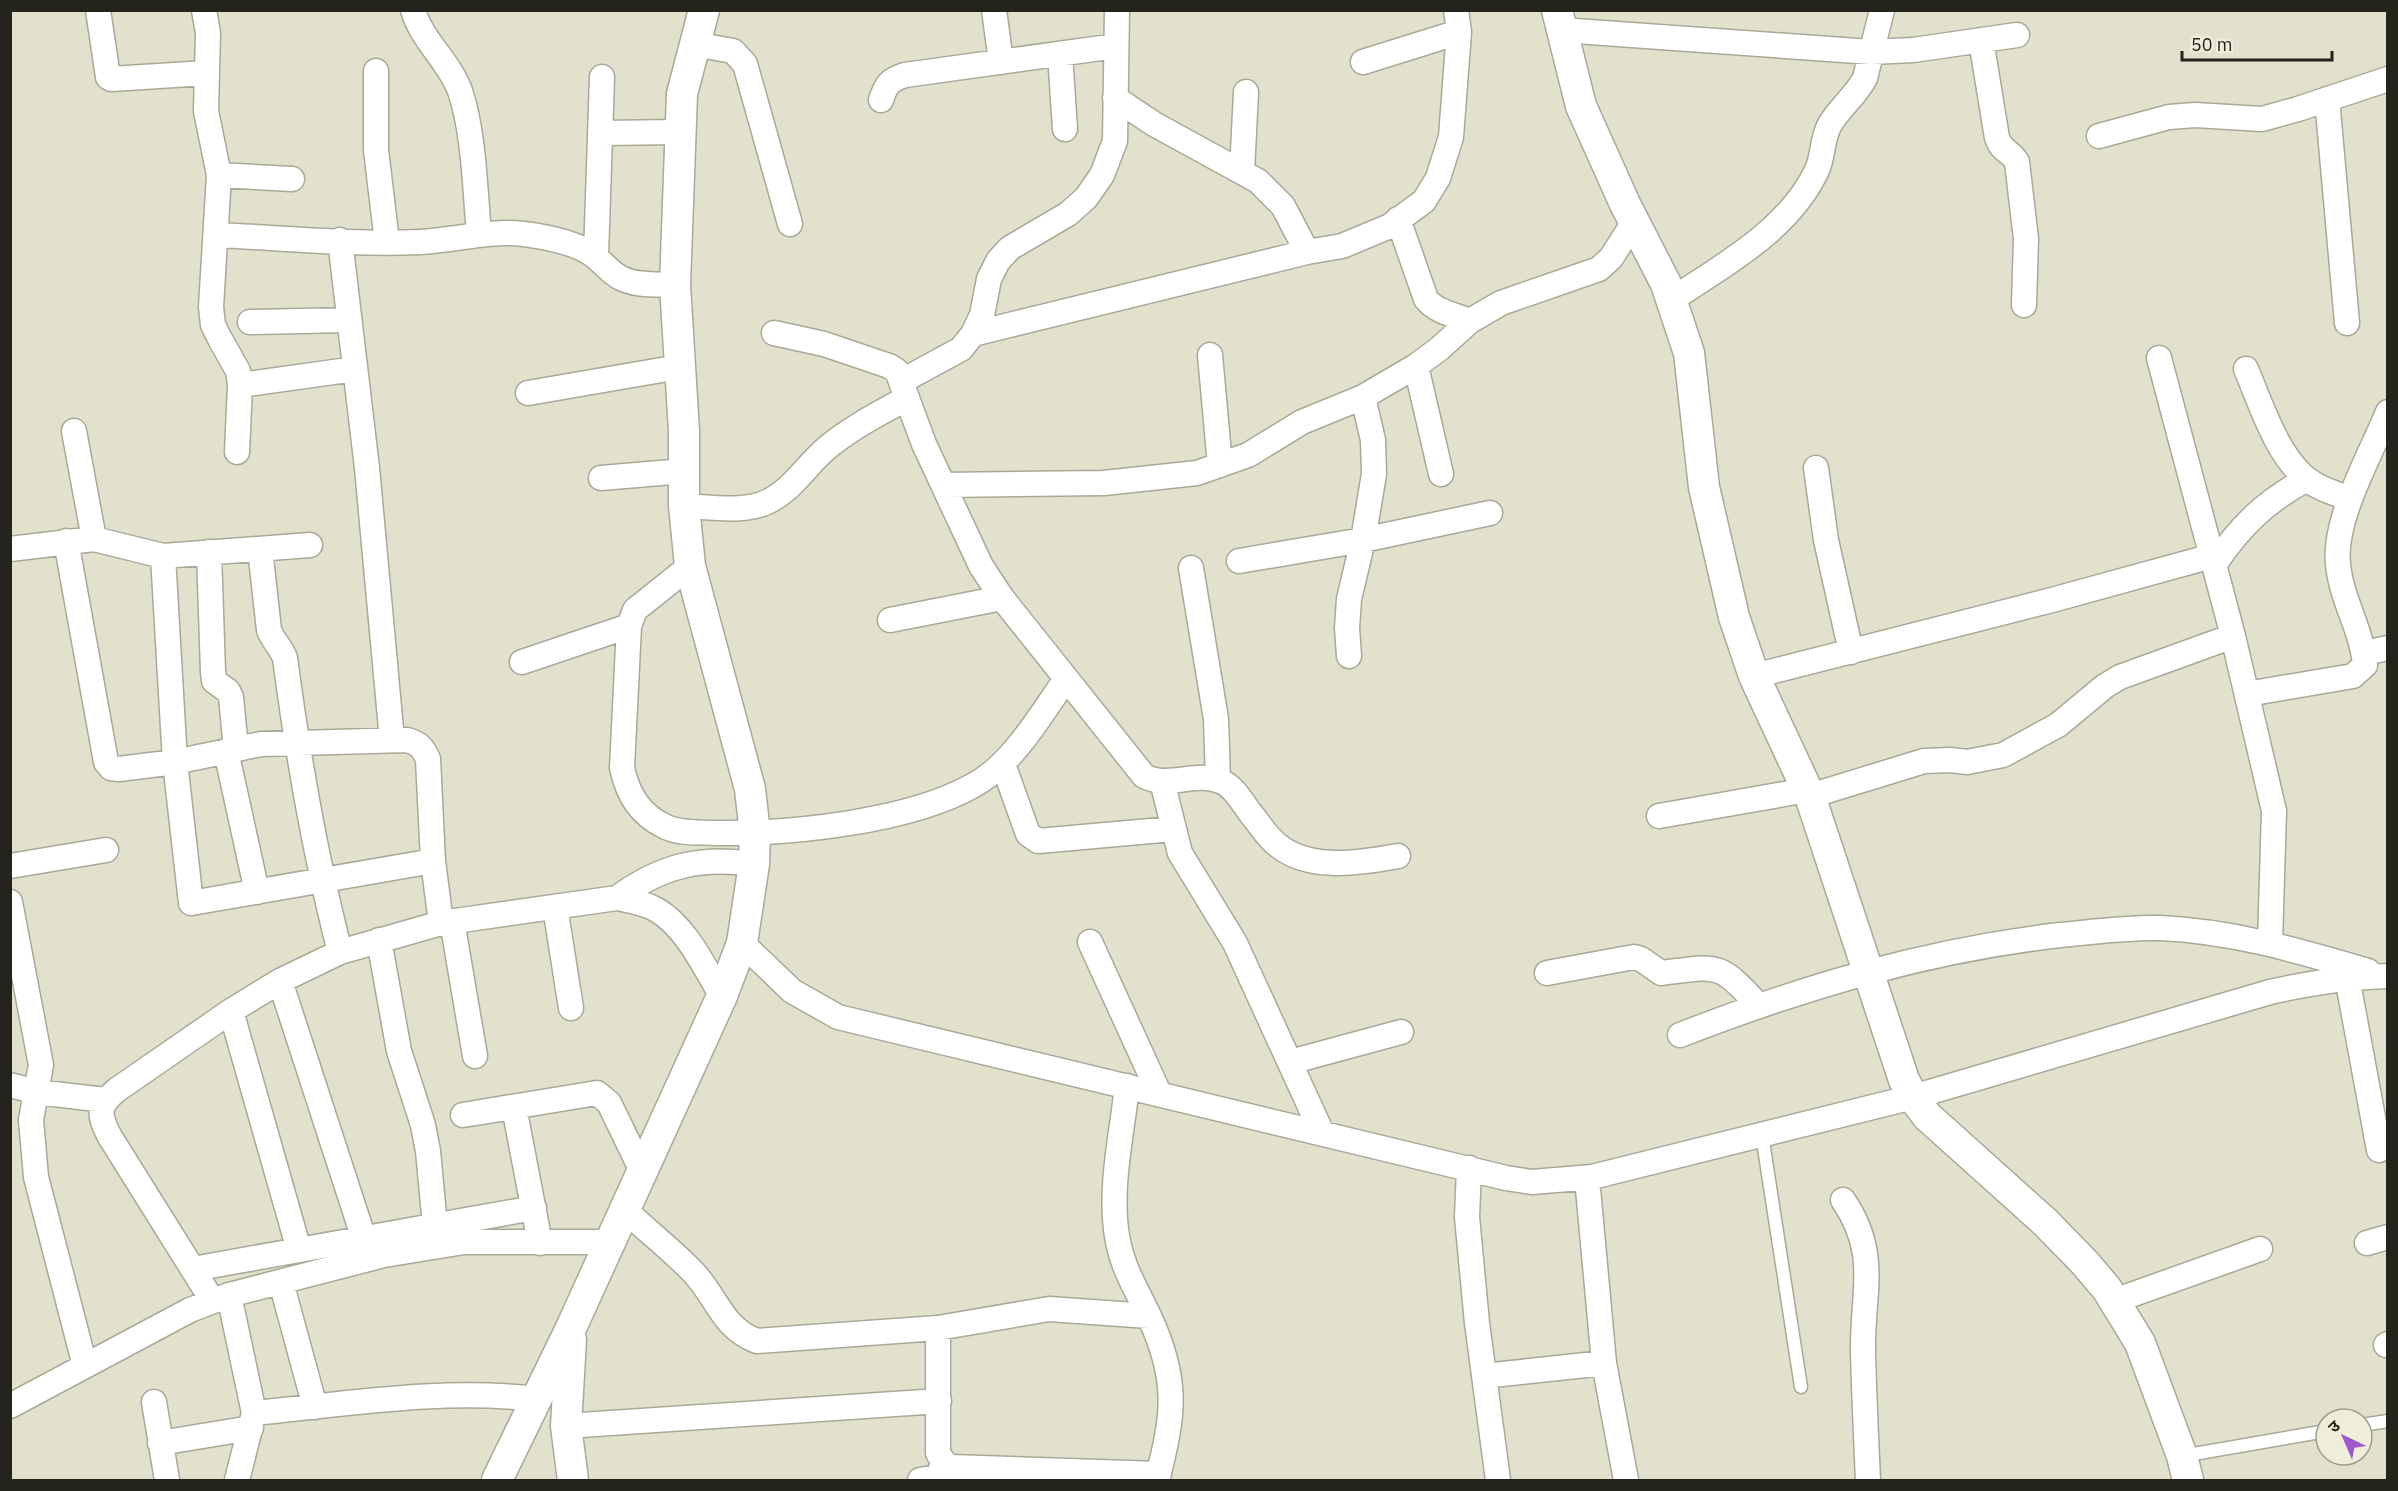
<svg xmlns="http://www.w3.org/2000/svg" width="2398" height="1491" font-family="'IBM Plex Sans','Noto Sans Devanagari',sans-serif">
	<rect width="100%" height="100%" fill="#e1e1ce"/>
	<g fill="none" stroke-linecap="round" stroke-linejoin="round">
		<defs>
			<path id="service" d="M1762 1135 1801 1387
				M2362 1425 2388 1421
				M2182 1456 2326 1431"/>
			<path id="minor" d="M98 10 108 77 111 79 206 73
				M204 10 208 33 206 111 219 175 211 307 213 325 220 339 238 371 240 385 237 452
				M413 10C422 41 449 61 460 91 474 132 475 190 479 234
				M994 10 1001 62
				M1561 30 1871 52 1913 50 2017 35
				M1981 40 1997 138C2002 152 2011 151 2017 162L2026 239 2024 305
				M694 44 733 51 745 64 790 224
				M1060 54 1065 129
				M1363 62 1459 32
				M376 71V150L387 242
				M1115 98 1154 124 1258 181 1283 206 1307 252
				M2327 99 2347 323
				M881 100C886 85 889 80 905 75L1116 46
				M600 133 680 132
				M2099 136 2169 117 2195 115 2262 119 2298 109 2388 79
				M1242 172 1246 92
				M219 175 292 179
				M1398 219 1426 299C1436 312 1455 315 1470 321
				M216 235C284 238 353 245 420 242 456 240 489 230 524 234 547 237 575 242 593 255 603 262 610 273 621 278 636 286 658 284 675 285
				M340 240 367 468 392 740
				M596 256 602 77
				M1671 300C1724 265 1789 230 1817 170 1823 157 1822 140 1829 126 1838 109 1856 96 1865 78L1882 10
				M250 322 349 320
				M774 333 824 344 889 366 897 371 924 444 981 566 1002 598 1144 776C1168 789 1195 771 1220 781 1234 786 1242 802 1251 814 1258 822 1264 832 1271 839 1303 873 1358 863 1398 856
				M973 334 1307 252 1342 246 1390 226 1424 201 1438 178 1451 137 1459 32 1456 10
				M1210 355 1220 465
				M2159 358 2233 636 2274 811 2270 943
				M1416 366 1441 474
				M2246 369C2261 404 2278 460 2311 482 2322 490 2338 494 2350 499
				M902 381 961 349 973 334 982 315 989 279 998 261 1010 248 1068 214 1086 198 1102 175 1115 141 1117 10
				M240 385 355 369
				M528 393 679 367
				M74 431 94 539
				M1816 468 1826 540 1851 652
				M601 478 684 471
				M944 485 1104 483 1197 473 1248 455 1302 422 1363 397 1416 366 1439 349 1470 321 1501 303 1599 269 1611 258 1634 222
				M684 506C710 507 743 513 767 502 793 490 807 464 828 447 852 427 880 413 907 398
				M66 541 106 762 111 768 119 769 175 762 261 744 407 740C419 743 423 748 428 759L433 861 441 923
				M10 549 94 539 163 556 310 545
				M260 549 269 630C273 641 281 647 285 658 298 757 315 855 340 952
				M209 552 213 672 214 681 228 691 231 697 236 749
				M163 556 175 762 191 903 433 861
				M1239 561 1363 540 1490 513
				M2214 565C2241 525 2265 502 2307 479
				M690 566 635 610 629 626 622 768C628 795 640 815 666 827 681 834 700 832 716 833 790 834 909 822 974 785 1013 764 1041 714 1066 679
				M1191 568 1216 719 1218 780
				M890 620 1002 598
				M2364 653 2388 648
				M1349 656 1347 628 1349 599 1363 540 1374 474 1373 440 1363 397
				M522 662 629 626
				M1754 676 2052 600 2212 556
				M2247 694 2353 676 2365 665C2362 630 2341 599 2338 564 2333 519 2371 454 2388 412
				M226 751 257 892
				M1003 764 1028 834 1038 841 1173 829
				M1162 781 1180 853 1235 943 1322 1133
				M1810 796 1924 761 1950 760 1967 762 2003 755 2058 725 2105 686 2120 677 2233 636
				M1659 816 1807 790
				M10 866 106 850
				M617 898C661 866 700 856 754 864
				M10 902 41 1065 31 1120 36 1177 85 1366
				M555 907 571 1008
				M452 921 475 1056
				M379 940 399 1051 423 1125 428 1151 435 1226
				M1090 942 1159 1093
				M742 943 792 991 838 1017 1506 1178 1532 1182 1592 1177 1913 1097 2270 992C2310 983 2347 977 2388 976
				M1547 973 1634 957 1641 959 1661 973C1718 966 1718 961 1758 1005
				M2347 977 2379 1150
				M280 981 364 1239
				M231 1011 299 1250
				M1680 1035C1804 987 1928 950 2060 935 2093 932 2127 927 2160 928 2232 931 2299 951 2368 971
				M1290 1062 1401 1032
				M10 1085 37 1092 105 1100
				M1127 1086C1122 1135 1109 1187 1117 1236 1122 1268 1136 1288 1149 1316 1179 1380 1174 1415 1157 1480
				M514 1107 540 1243
				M463 1115 597 1093 609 1103 642 1171
				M1469 1168 1467 1217 1477 1323 1498 1480
				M1587 1178 1604 1363 1626 1480
				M1843 1200C1880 1254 1862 1292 1863 1351 1864 1394 1866 1437 1868 1480
				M625 1210C647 1231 672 1250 693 1272 717 1297 722 1328 757 1341L938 1328 1049 1309 1149 1316
				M2367 1243 2388 1237
				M193 1269 534 1208
				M281 1282 315 1407
				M229 1295 254 1413 237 1480
				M212 1300 110 1137C98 1114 97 1106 118 1089L231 1011 280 981 340 952 441 923 617 898C631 901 645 903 657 910 687 928 704 967 722 996
				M2114 1301 2260 1249
				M938 1328V1453L944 1463 952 1467 1159 1474
				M2386 1345 2388 1344
				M1484 1376 1604 1363
				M154 1402 167 1480
				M10 1406 190 1310 229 1295 384 1255 464 1242H610
				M254 1413C348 1404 443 1388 536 1399
				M566 1426 939 1401
				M160 1443 251 1428
				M920 1480 937 1477 944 1463"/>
			<path id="tertiary" d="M1557 10 1581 106 1625 204 1666 284 1689 353 1704 487 1734 617 1754 676 1810 796 1904 1080 1913 1097 1927 1116 2045 1222 2085 1263 2107 1289 2140 1343 2182 1456 2188 1480
				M571 1340 566 1426 573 1480
				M497 1480 571 1328 722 996 742 943 754 864 755 833 750 789 690 566 684 506V431L675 285 682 94 704 10"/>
		</defs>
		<use href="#service" stroke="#a9a997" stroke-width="15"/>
		<use href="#minor" stroke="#a9a997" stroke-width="27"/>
		<use href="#tertiary" stroke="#a9a997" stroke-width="33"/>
		<use href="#service" stroke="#fff" stroke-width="12"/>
		<use href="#minor" stroke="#fff" stroke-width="24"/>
		<use href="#tertiary" stroke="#fff" stroke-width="30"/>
	</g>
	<rect width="2398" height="1491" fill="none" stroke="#24241d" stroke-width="24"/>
	<g transform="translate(2344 1437) rotate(316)"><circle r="28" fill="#efeedb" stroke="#9e9d8f" stroke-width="1.5"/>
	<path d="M0-4.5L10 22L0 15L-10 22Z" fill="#a059cd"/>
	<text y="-9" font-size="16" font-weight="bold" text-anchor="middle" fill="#24241d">उ</text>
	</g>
	<path d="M2182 51v9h150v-9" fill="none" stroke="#24241d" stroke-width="3"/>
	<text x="2191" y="51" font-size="18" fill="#24241d" stroke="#efeedb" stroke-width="4.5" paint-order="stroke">50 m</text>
</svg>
